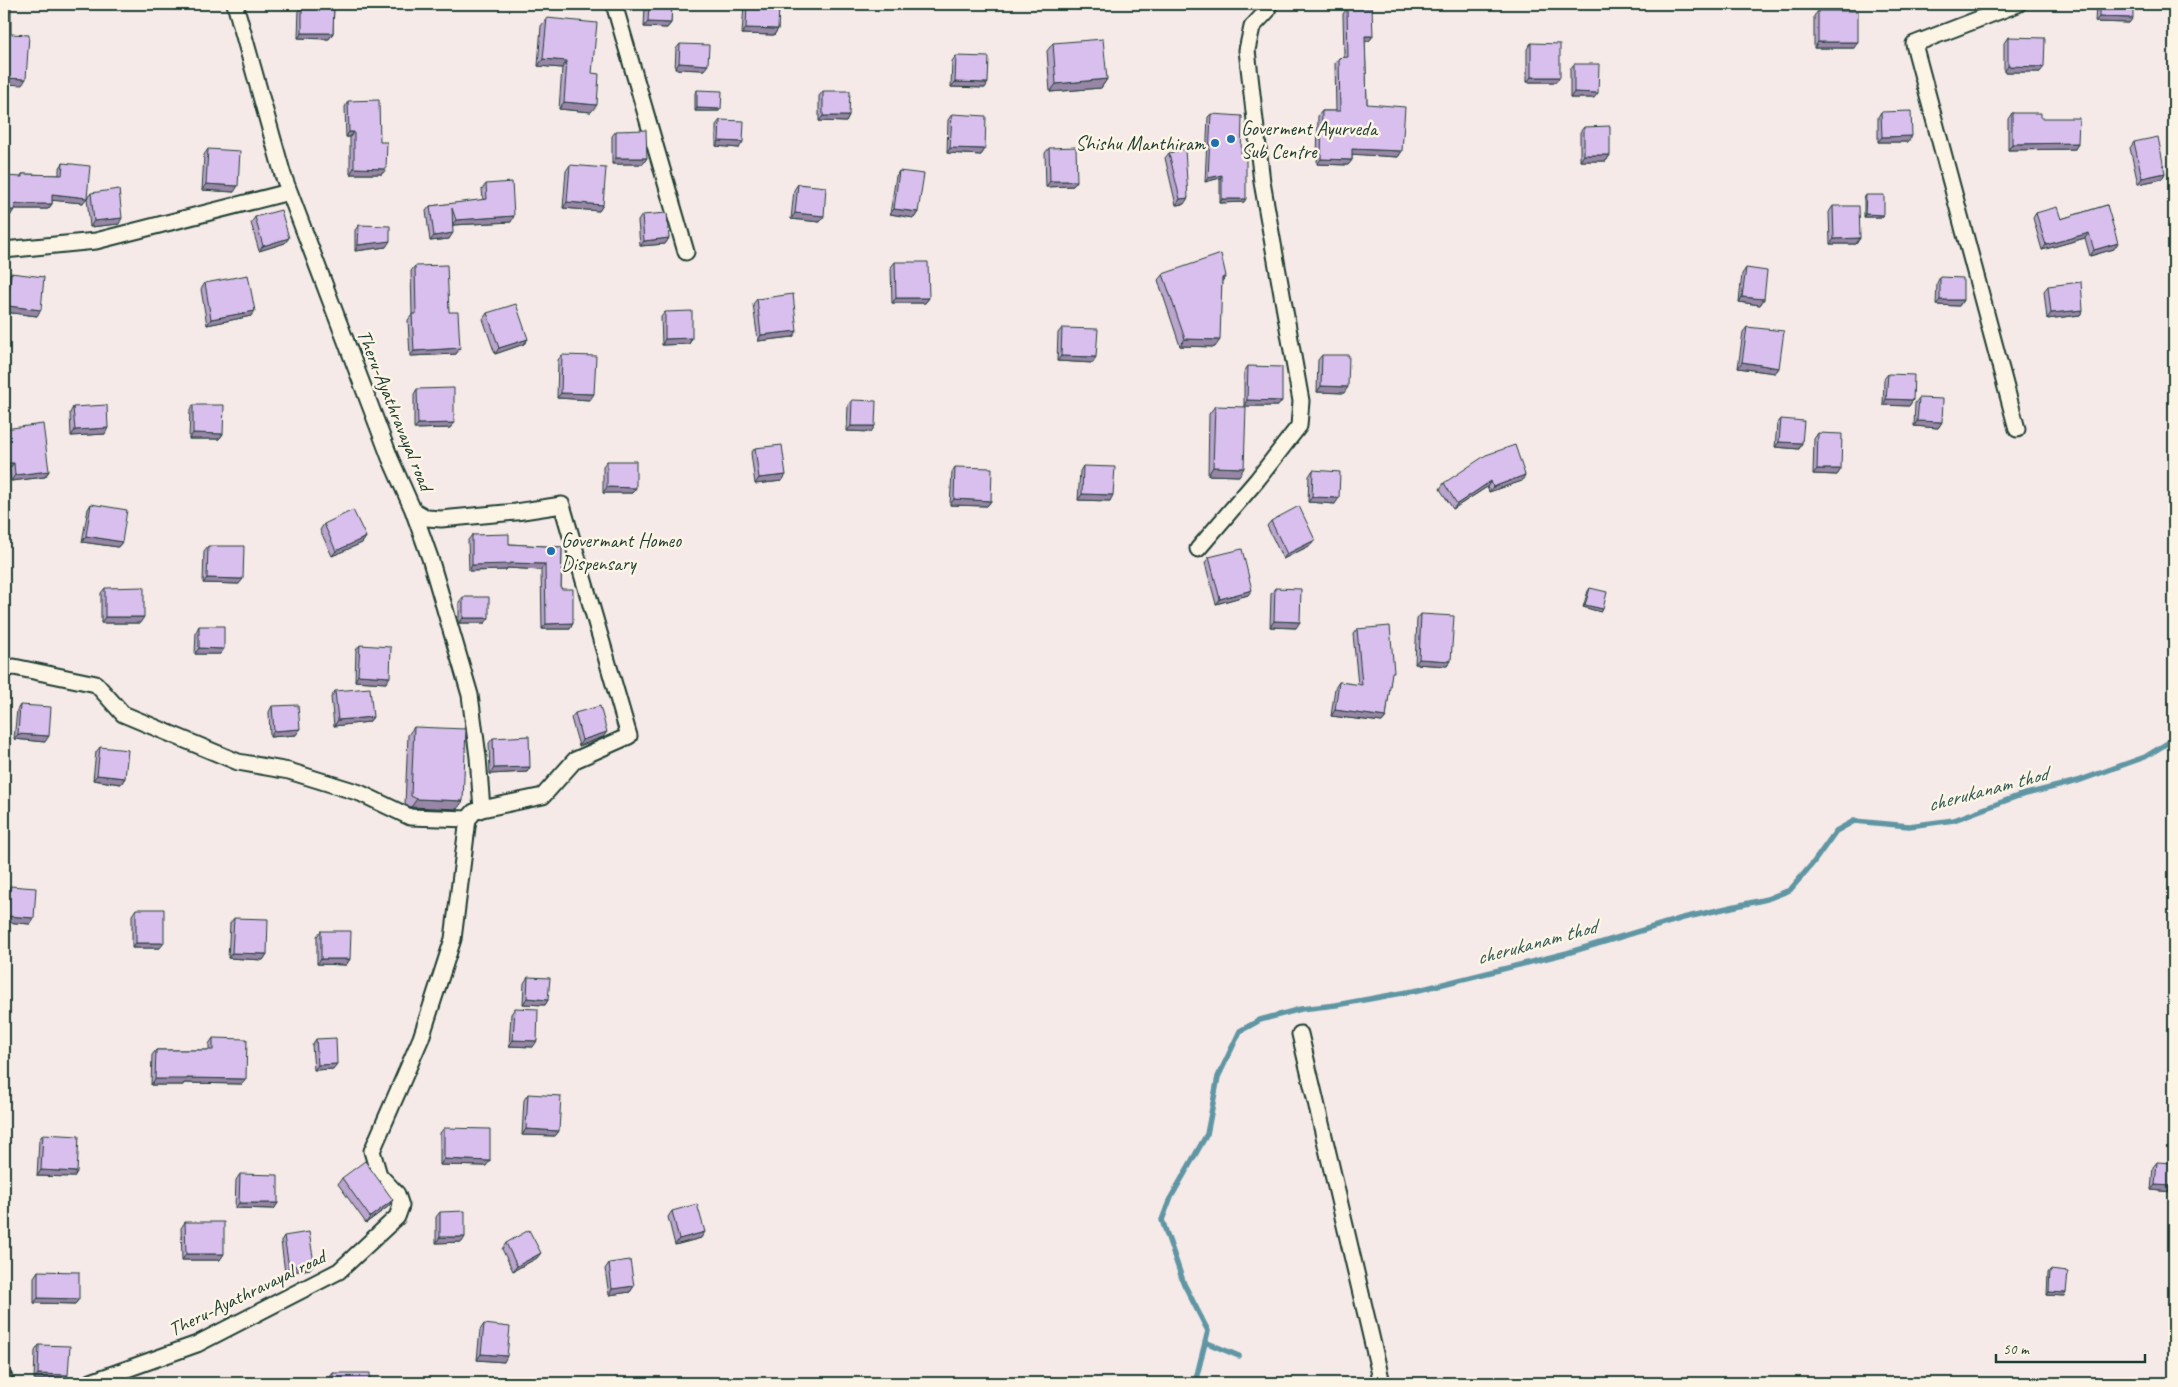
<svg xmlns="http://www.w3.org/2000/svg" width="2178" height="1387" font-family="Caveat,sans-serif">
	<rect width="100%" height="100%" fill="#f5eae7"/>
	<filter id="ink" filterUnits="userSpaceOnUse"><feTurbulence type="fractalNoise" baseFrequency=".02" numOctaves="2"/><feDisplacementMap in="SourceGraphic" scale="10" xChannelSelector="R" yChannelSelector="G"/><feConvolveMatrix kernelMatrix="1 2 1 2 8 2 1 2 1" color-interpolation-filters="sRGB"/></filter>
	<g filter="url(#ink)">
		<g fill="none" stroke-linecap="round" stroke-linejoin="round">
			<path stroke="#6096a4" stroke-width="5.5" d="M1205 1342 1239 1356
				M1195 1383 1208 1331 1184 1284 1162 1220 1170 1199 1207 1134 1218 1077 1240 1031 1260 1020 1301 1009 1336 1005 1419 990 1567 953 1683 918 1767 899 1790 890 1813 863 1836 831 1854 821 1909 826 1954 820 2018 796 2078 781 2145 757 2174 739"/>
			<defs>
				<path id="street" d="M614 4 686 252
					M4 250 96 241 289 192
					M2017 429 1914 44 2018 4
					M413 510 430 558 470 695 478 757 482 809
					M1198 549 1257 480 1299 426 1301 401 1262 182 1247 50 1252 27 1267 11 1269 4
					M4 669 14 667 96 684 123 714 238 762 289 771 360 793 410 817 468 819
					M1300 1034 1382 1383
					M4 1378 5 1383
					M88 1383 197 1344 339 1271 397 1217 401 1206 397 1194 379 1175 372 1151 421 1038 453 939 468 819 474 812 482 809 543 796 575 760 629 736 562 505 516 512 441 519 427 518 413 510 390 458 283 175 235 4"/>
			</defs>
			<use href="#street" stroke="#1f3d34" stroke-width="19"/>
			<use href="#street" stroke="#fcf5e5" stroke-width="15"/>
		</g>
		<path fill="#bba4cd" stroke="#1f3d34" d="M302 4H334L333 33 329 39 298 38 299 8Z
			M647 4H672L671 23 667 28 644 27 645 6Z
			M744 4H779L778 29 774 35 742 34Z
			M1208 4H1232L1229 8 1208 9Z
			M2096 4H2133L2129 23 2095 22Z
			M1347 8 1373 36 1369 41H1365L1367 104 1402 151 1398 157 1352 154V160L1348 165 1317 164 1318 116 1322 111H1336L1335 63 1339 58 1344 57 1343 14Z
			M1818 11 1854 48H1814V16Z
			M547 18 591 112 559 109 562 68 538 66 541 26Z
			M2008 37 2040 72H2004V43Z
			M1053 43 1107 79 1101 88 1050 92 1047 51Z
			M1531 43 1560 77 1556 82H1527V49Z
			M680 44 704 70 675 69 676 49Z
			M956 56 985 88 951 87 952 61Z
			M1574 64 1594 98H1570V69Z
			M697 90 719 111H695V93Z
			M823 91 849 116 846 122 819 121V96Z
			M348 101 380 142 386 169 382 174H350V137H346L345 107Z
			M1881 112 1908 142H1878V117Z
			M2012 113 2041 118 2078 143 2075 149 2008 150V119Z
			M952 114 985 149 981 155 947 153 948 120Z
			M1211 114 1244 202 1220 203V178L1205 182 1208 117Z
			M720 120 739 148 716 146V125Z
			M1584 127 1610 155 1606 161H1580V132Z
			M616 131 643 164H612V136Z
			M2134 142 2165 173 2162 179 2138 184 2130 148Z
			M1049 148 1077 181 1073 186 1046 187 1045 153Z
			M208 149 234 192 202 190 204 155Z
			M1169 153 1184 204 1176 205 1165 158Z
			M63 163 83 203 52 200V204L48 209H14L10 216 20 177 22 174 59 175V169Z
			M570 165 603 205 599 211 563 208 566 171Z
			M899 171 918 212 914 218 890 214 896 176Z
			M486 184 511 222 453 225 449 239 430 241 426 211 430 206 483 200 482 189Z
			M798 184 824 216 820 222 791 219 794 190Z
			M91 193 119 224 90 227 87 198Z
			M1866 195 1884 215 1882 217H1864V198Z
			M2107 205 2114 249 2090 256 2085 238 2042 250 2033 218 2036 213 2061 219Z
			M1833 206 1860 238 1856 244H1830L1829 212Z
			M642 215 669 238 665 244 640 246 638 221Z
			M255 217 285 243 259 251 251 223Z
			M359 225 386 247 355 251V230Z
			M895 262 929 298 925 303H892L891 267Z
			M415 266 449 312 460 348 456 354 410 356 408 320 412 315 411 271Z
			M1746 268 1764 299 1760 305 1739 302 1742 274Z
			M11 273 37 316 4 312 7 279Z
			M1163 274 1222 283 1215 347 1180 346 1158 280Z
			M1940 277 1963 300 1959 306 1936 305 1937 283Z
			M205 283 251 316 207 325 201 289Z
			M2048 286 2083 310 2080 315 2047 319 2044 291Z
			M757 299 797 331 793 337 758 341 753 304Z
			M665 312 692 338 689 344 662 345 661 317Z
			M487 313 528 339 524 344 495 354 483 319Z
			M1747 327 1779 368 1775 373 1738 368 1743 332Z
			M1062 328 1093 363 1057 361 1058 333Z
			M562 355 590 400 557 398 558 360Z
			M1322 355 1344 393 1317 392 1318 360Z
			M1248 366 1278 406H1244V372Z
			M1888 374 1913 400 1909 406 1883 405 1884 379Z
			M417 389 454 423 450 428 414 429V394Z
			M1919 398 1942 422 1938 428 1914 426 1915 403Z
			M852 400 871 432 847 431 848 405Z
			M193 405 223 434 219 439H189L190 410Z
			M1215 406 1239 476 1208 475 1209 414Z
			M73 407 105 434 71 436 70 413Z
			M1781 419 1802 443 1799 449 1775 447 1777 424Z
			M4 429 49 471 45 477 11 481Z
			M1818 433 1841 469 1837 475 1813 474 1814 439Z
			M755 448 782 481 755 484 751 453Z
			M607 461 636 488 632 493H603V466Z
			M1083 466 1110 501 1078 500 1080 471Z
			M955 467 991 501 987 506 950 505 952 472Z
			M1313 470 1335 504 1308 502 1309 476Z
			M1522 481 1489 492 1487 487 1453 509 1440 489 1444 483Z
			M91 504 122 542 118 547 82 542 88 509Z
			M1271 521 1311 545 1283 559 1267 526Z
			M324 524 366 537 362 543 332 556 320 530Z
			M472 535 509 544 562 547 561 589 573 623 570 629H542L541 570 507 568 506 570 469 571 468 540Z
			M208 546 239 584 203 583 204 551Z
			M1209 557 1248 595 1216 604 1205 563Z
			M105 588 140 623H101V593Z
			M1275 588 1296 628 1270 627 1271 594Z
			M1590 588 1603 609 1601 612 1583 607 1588 591Z
			M463 597 485 623H459V602Z
			M1421 614 1451 661 1447 666 1415 664 1417 619Z
			M199 626 220 654H195L196 632Z
			M1357 629 1391 676 1386 717 1382 722 1331 716 1335 688 1339 682 1358 685 1353 634Z
			M360 645 386 683 355 681 356 650Z
			M335 691 373 717 369 722 334 726 331 697Z
			M20 705 45 742 14 739 17 710Z
			M272 706 296 735 270 737 269 712Z
			M575 713 603 737 579 746 571 718Z
			M414 727 457 809 411 807 405 804 408 735Z
			M493 738 530 767 527 772 490 774 489 743Z
			M100 747 125 778 121 784 93 780 96 752Z
			M10 886 34 918 30 924 4 922 6 892Z
			M136 909 160 948H132V915Z
			M234 918 267 954 263 960 228 958 230 923Z
			M321 931 350 959 346 965 317 964V936Z
			M528 977 548 1000 545 1005 523 1004 524 983Z
			M515 1008 533 1047 509 1046 511 1014Z
			M213 1038 246 1079 242 1084 184 1083 183 1085H151L152 1055 156 1050H209V1044Z
			M316 1039 333 1069 314 1070 312 1045Z
			M528 1094 559 1131 555 1136 522 1135 524 1100Z
			M444 1128 486 1166 440 1165V1133Z
			M43 1134 74 1177 37 1176 39 1140Z
			M2157 1162 2174 1186V1189L2172 1192 2151 1190 2153 1167Z
			M240 1174 278 1203 274 1209 235 1208 236 1180Z
			M342 1178 389 1206 366 1223 338 1184Z
			M672 1211 701 1238 675 1245 668 1217Z
			M440 1212 462 1242 436 1243V1217Z
			M185 1222 220 1260H182L181 1228Z
			M284 1236 310 1269 285 1273 281 1241Z
			M506 1243 537 1258 513 1271 502 1249Z
			M609 1263 634 1286 630 1292 609 1295 605 1269Z
			M2050 1270 2066 1293 2064 1296 2047 1295 2048 1273Z
			M38 1271 79 1299 75 1304 34 1303V1277Z
			M484 1324 504 1362 477 1360 480 1330Z
			M39 1345 68 1375 65 1380 34 1379 35 1351Z
			M333 1373 370 1383H329V1378Z"/>
		<path fill="#9886a7" stroke="#1f3d34" d="M1212 4H1232L1229 8 1208 9Z
			M1564 4H1593L1592 6 1563 5Z
			M2099 17 2133 18 2129 23 2095 22Z
			M648 22 671 23 667 28 644 27Z
			M746 28 778 29 774 35 742 34Z
			M302 33H333L329 39 298 38Z
			M1365 36H1373L1369 41 1361 42Z
			M1818 42H1858L1854 48H1814Z
			M543 59 567 61 562 68 538 66Z
			M679 63 708 65 704 70 675 69Z
			M2008 66 2044 67 2040 72H2004Z
			M1531 77H1560L1556 82H1527Z
			M4 78 26 79 22 85 4 84Z
			M1107 79 1101 88 1050 92 1056 84Z
			M955 82 988 83 985 88 951 87Z
			M1574 92 1598 93 1594 98H1570Z
			M564 102 597 105 591 112 559 109Z
			M697 108 721 109 719 111H695Z
			M823 116H849L846 122 819 121Z
			M349 132H354L350 137H346Z
			M1912 136 1908 142H1878L1882 137Z
			M719 141 743 142 739 148 716 146Z
			M2078 143 2075 149 2008 150 2012 144Z
			M950 148 985 149 981 155 947 153Z
			M1352 149 1402 151 1398 157 1348 154Z
			M1584 155H1610L1606 161H1580Z
			M616 158H647L643 164H612Z
			M1321 159 1352 160 1348 165 1317 164Z
			M354 168 386 169 382 174H350Z
			M2165 173 2162 179 2138 184 2142 178Z
			M1222 175 1220 178 1205 182 1208 178Z
			M1050 181H1077L1073 186 1046 187Z
			M206 184 238 186 234 192 202 190Z
			M52 194 87 198 83 203 48 200Z
			M1188 198 1184 204 1176 205 1180 199Z
			M1222 199H1246L1244 202 1220 203Z
			M567 202 603 205 599 211 563 208Z
			M15 204H52L48 209H11Z
			M894 209 918 212 914 218 890 214Z
			M4 210H14L10 216 4 215Z
			M795 213 824 216 820 222 791 219Z
			M1865 214 1884 215 1882 217H1864Z
			M514 216 511 222 452 225 456 220Z
			M122 218 119 224 90 227 94 221Z
			M453 233 449 239 430 241 434 236Z
			M2089 233 2085 238 2042 250 2046 245Z
			M289 238 285 243 259 251 263 246Z
			M669 238 665 244 640 246 644 241Z
			M1860 238 1856 244H1830L1834 239Z
			M390 241 386 247 355 251 358 245Z
			M2118 243 2114 249 2090 256 2094 250Z
			M1226 276 1221 283 1222 278Z
			M1742 297 1764 299 1760 305 1739 302Z
			M896 298H929L925 303H892Z
			M1940 300H1963L1959 306 1936 305Z
			M8 306 41 310 37 316 4 312Z
			M2083 310 2080 315 2047 319 2051 313Z
			M255 311 251 316 207 325 211 319Z
			M797 331 793 337 758 341 761 335Z
			M692 338 689 344 662 345 665 339Z
			M528 339 524 344 495 354 499 348Z
			M1185 339 1220 340 1215 347 1180 346Z
			M460 348 456 354 410 356 414 351Z
			M1061 356 1096 357 1093 363 1057 361Z
			M1742 362 1779 368 1775 373 1738 368Z
			M1321 386 1348 387 1344 393 1317 392Z
			M561 393 594 394 590 400 557 398Z
			M1886 399 1913 400 1909 406 1883 405Z
			M1247 400 1282 401 1278 406H1244Z
			M1917 421 1942 422 1938 428 1914 426Z
			M454 423 450 428 414 429 418 424Z
			M851 426H875L871 432 847 431Z
			M108 428 105 434 71 436 75 430Z
			M193 433 223 434 219 439H189Z
			M1779 442 1802 443 1799 449 1775 447Z
			M4 463H14L10 468H4Z
			M1213 467 1244 468 1239 476 1208 475Z
			M1817 469H1841L1837 475 1813 474Z
			M49 471 45 477 11 481 15 475Z
			M786 475 782 481 755 484 759 478Z
			M1525 475 1522 481 1489 492 1493 487Z
			M1491 481 1487 487 1453 509 1457 504Z
			M607 487 636 488 632 493H603Z
			M1082 494 1113 495 1110 501 1078 500Z
			M1312 497 1339 498 1335 504 1308 502Z
			M954 499 991 501 987 506 950 505Z
			M86 536 122 542 118 547 82 542Z
			M366 537 362 543 332 556 336 551Z
			M1315 540 1311 545 1283 559 1287 554Z
			M510 563 545 564 541 570 507 568 506 570 469 571 472 565Z
			M207 578 243 579 239 584 203 583Z
			M1252 590 1248 595 1216 604 1220 599Z
			M1585 605 1603 609 1601 612 1583 607Z
			M105 617H144L140 623H101Z
			M463 618H489L485 623H459Z
			M1274 621 1300 622 1296 628 1270 627Z
			M573 623 570 629H542L546 624Z
			M199 648 224 649 220 654H195Z
			M1419 659 1451 661 1447 666 1415 664Z
			M358 675 390 677 386 683 355 681Z
			M1335 710 1386 717 1382 722 1331 716Z
			M373 717 369 722 334 726 338 720Z
			M300 729 296 735 270 737 274 731Z
			M607 732 603 737 579 746 582 740Z
			M18 734 49 736 45 742 14 739Z
			M530 767 527 772 490 774 494 768Z
			M97 775 125 778 121 784 93 780Z
			M417 799 463 801 457 809 411 807Z
			M7 916 34 918 30 924 4 922Z
			M136 943H164L160 948H132Z
			M232 953 267 954 263 960 228 958Z
			M321 959H350L346 965 317 964Z
			M527 998 548 1000 545 1005 523 1004Z
			M513 1040 537 1041 533 1047 509 1046Z
			M337 1064 333 1069 314 1070 318 1065Z
			M187 1078 246 1079 242 1084 184 1083 183 1085H151L155 1079Z
			M526 1129 559 1131 555 1136 522 1135Z
			M444 1159 490 1161 486 1166 440 1165Z
			M41 1170 77 1172 74 1177 37 1176Z
			M2155 1185 2174 1186V1189L2172 1192 2151 1190Z
			M393 1200 389 1206 366 1223 370 1217Z
			M239 1203H278L274 1209 235 1208Z
			M705 1232 701 1238 675 1245 679 1239Z
			M440 1237H465L462 1242 436 1243Z
			M541 1253 537 1258 513 1271 517 1266Z
			M186 1254H224L220 1260H182Z
			M314 1263 310 1269 285 1273 289 1267Z
			M634 1286 630 1292 609 1295 612 1289Z
			M2049 1292 2066 1293 2064 1296 2047 1295Z
			M38 1298 79 1299 75 1304 34 1303Z
			M481 1354 507 1356 504 1362 477 1360Z
			M38 1374 68 1375 65 1380 34 1379Z"/>
		<path fill="#d9bfee" stroke="#1f3d34" d="M4 4H11V34L29 35 26 79 4 78Z
			M302 4H334L333 33H302Z
			M649 4H672L671 23 648 22Z
			M747 4H779L778 29 746 28Z
			M2099 4H2133V18L2099 17Z
			M1347 8H1372L1373 36H1365L1367 104 1405 107 1402 151 1352 149V160L1321 159 1322 111H1340L1339 58 1348 57Z
			M1818 11H1858V42H1818Z
			M547 18 597 23 592 73 599 74 597 105 564 102 567 61 543 59Z
			M2008 37 2045 38 2044 67 2008 66Z
			M1103 39 1107 79 1056 84 1053 43Z
			M1531 43 1560 44V77H1531Z
			M680 44 709 45 708 65 679 63Z
			M956 56 989 57 988 83 955 82Z
			M1574 64H1599L1598 93 1574 92Z
			M697 90 722 91 721 109 697 108Z
			M823 91H850L849 116H823Z
			M379 100 380 142H387L386 169 354 168V132H349L348 101Z
			M1911 111 1912 136 1882 137 1881 112Z
			M2012 113H2041V118H2079L2078 143 2012 144Z
			M952 114 986 116 985 149 950 148Z
			M1211 114 1242 116 1241 155 1246 156V199H1222V175L1208 178Z
			M720 120 744 121 743 142 719 141Z
			M1610 126V155H1584V127Z
			M646 130 647 158H616V131Z
			M2158 137 2165 173 2142 178 2134 142Z
			M1076 147 1077 181H1050L1049 148Z
			M208 149 240 151 238 186 206 184Z
			M1185 149 1188 198 1180 199 1169 153Z
			M63 163 90 166 87 198 52 194V204H15L14 210H4V176L22 177V174L62 175Z
			M570 165 606 168 603 205 567 202Z
			M899 171 924 174 918 212 894 209Z
			M512 182 514 216 456 220 452 208 453 233 434 236 430 206 487 199 486 184Z
			M798 184 826 187 824 216 795 213Z
			M119 189 122 218 94 221 91 193Z
			M1866 195H1884V215L1865 214Z
			M2107 205 2118 243 2094 250 2089 233 2046 245 2036 213 2057 207 2061 219Z
			M1833 206H1859L1860 238 1834 239Z
			M281 210 289 238 263 246 255 217Z
			M667 213 669 238 644 241 642 215Z
			M359 225 390 226V241L358 245Z
			M1221 254 1226 276 1222 278 1220 340 1185 339 1163 274Z
			M895 262H928L929 298H896Z
			M447 265 449 312H458L460 348 414 351 412 314H416L415 266Z
			M1746 268 1767 271 1764 299 1742 297Z
			M11 273 44 277 41 310 8 306Z
			M248 275 255 311 211 319 205 283Z
			M1940 277 1963 278V300H1940Z
			M2081 282 2083 310 2051 313 2048 286Z
			M793 294 797 331 761 335 757 299Z
			M516 304 528 339 499 348 487 313Z
			M692 311V338L665 339V312Z
			M1747 327 1784 331 1779 368 1742 362Z
			M1062 328 1098 329 1096 357 1061 356Z
			M562 355 596 356 594 394 561 393Z
			M1322 355H1349L1348 387 1321 386Z
			M1248 366 1282 367V401L1247 400Z
			M1888 374 1914 375 1913 400 1886 399Z
			M454 388V423L418 424 417 389Z
			M1919 398 1943 399 1942 422 1917 421Z
			M852 400 876 401 875 426H851Z
			M107 405 108 428 75 430 73 407Z
			M193 405H224L223 434 193 433Z
			M1215 406 1246 407 1244 468 1213 467Z
			M1781 419 1804 421 1802 443 1779 442Z
			M43 424 49 471 15 475 14 463H4V429Z
			M1818 433 1842 434 1841 469H1817Z
			M782 445 786 475 759 478 755 448Z
			M1515 445 1525 475 1493 487 1491 481 1457 504 1444 483 1486 455Z
			M607 461H636V488L607 487Z
			M1083 466 1115 467 1113 495 1082 494Z
			M955 467 992 468 991 501 954 499Z
			M1313 470 1340 472 1339 498 1312 497Z
			M91 504 127 510 122 542 86 536Z
			M1299 506 1315 540 1287 554 1271 521Z
			M353 510 366 537 336 551 324 524Z
			M509 534V544L562 547 561 589H573V623L546 624 545 564 510 563V564L472 565V535Z
			M208 546H244L243 579 207 578Z
			M1242 549 1252 590 1220 599 1209 557Z
			M144 587V617H105V588Z
			M1275 588 1301 589 1300 622 1274 621Z
			M1590 588 1607 592 1603 609 1585 605Z
			M463 597H489V618H463Z
			M1421 614 1454 616 1451 661 1419 659Z
			M199 626H224V649L199 648Z
			M1390 626 1394 672H1392L1386 717 1335 710 1339 682 1362 685 1357 629Z
			M360 645 391 647 390 677 358 675Z
			M370 688 373 717 338 720 335 691Z
			M20 705 51 707 49 736 18 734Z
			M298 705 300 729 274 731 272 706Z
			M600 706 607 732 582 740 575 713Z
			M414 727 466 729 463 801 417 799 411 796Z
			M529 736 530 767 494 768 493 738Z
			M100 747 128 750 125 778 97 775Z
			M10 886 36 888 34 918 7 916Z
			M136 909H164V943H136Z
			M234 918 268 919 267 954 232 953Z
			M321 931H351L350 959H321Z
			M528 977 550 978 548 1000 527 998Z
			M515 1008 538 1009 537 1041 513 1040Z
			M213 1038 247 1039 246 1079 187 1078V1079H155L156 1050H213Z
			M336 1038 337 1064 318 1065 316 1039Z
			M528 1094 561 1096 559 1131 526 1129Z
			M444 1128 490 1129V1161L444 1159Z
			M43 1134 79 1136 77 1172 41 1170Z
			M365 1161 393 1200 370 1217 342 1178Z
			M2157 1162 2174 1163V1186L2155 1185Z
			M240 1174 278 1175V1203H239Z
			M697 1204 705 1232 679 1239 672 1211Z
			M465 1211V1237H440V1212Z
			M185 1222H224V1254H186Z
			M529 1230 541 1253 517 1266 506 1243Z
			M309 1232 314 1263 289 1267 284 1236Z
			M630 1260 634 1286 612 1289 609 1263Z
			M2050 1270 2068 1272 2066 1293 2049 1292Z
			M38 1271 79 1272V1299L38 1298Z
			M484 1324 510 1327 507 1356 481 1354Z
			M39 1345 70 1346 68 1375 38 1374Z
			M333 1373H370V1383H333Z"/>
	</g>
	<g fill="#1f6fb2" stroke="#fcf5e5" stroke-width="2">
		<circle cx="1231" cy="139" r="5"/>
		<circle cx="1215" cy="143" r="5"/>
		<circle cx="551" cy="551" r="5"/>
	</g>
	<g text-anchor="middle" dominant-baseline="central" stroke-width="5" stroke-linejoin="round" paint-order="stroke">
		<g font-size="20" fill="#1f3d34" stroke="#fcf5e5" text-anchor="start">
			<text x="1241" y="128">Goverment Ayurveda<tspan x="1241" dy="23">Sub Centre</tspan></text>
			<text x="1205" y="143" text-anchor="end">Shishu Manthiram</text>
			<text x="561" y="540">Govermant Homeo<tspan x="561" dy="23">Dispensary</tspan></text>
		</g>
		<g font-size="20" fill="#1f3d34" stroke="#fcf5e5">
			<text transform="translate(395 410) rotate(68)">Theru-Ayathravayal road</text>
			<text transform="translate(247 1293) rotate(-26)">Theru-Ayathravayal road</text>
		</g>
		<g font-size="21" font-style="italic" fill="#355b59" stroke="#fcf5e5">
			<text transform="translate(1987 789) rotate(-15)">cherukanam thod</text>
			<text transform="translate(1536 942) rotate(-15)">cherukanam thod</text>
		</g>
	</g>
	<rect width="2178" height="1387" fill="none" stroke="#fcf5e5" stroke-width="20"/>
	<rect x="10" y="10" width="2158" height="1367" fill="none" stroke="#1f3d34" stroke-width="2" filter="url(#ink)"/>
	<path d="M1996 1354v8h149v-8" fill="none" stroke="#1f3d34" stroke-width="2.5"/>
	<text x="2003" y="1354" font-size="15" fill="#1f3d34" stroke="#fcf5e5" stroke-width="4" paint-order="stroke">50 m</text>
</svg>
